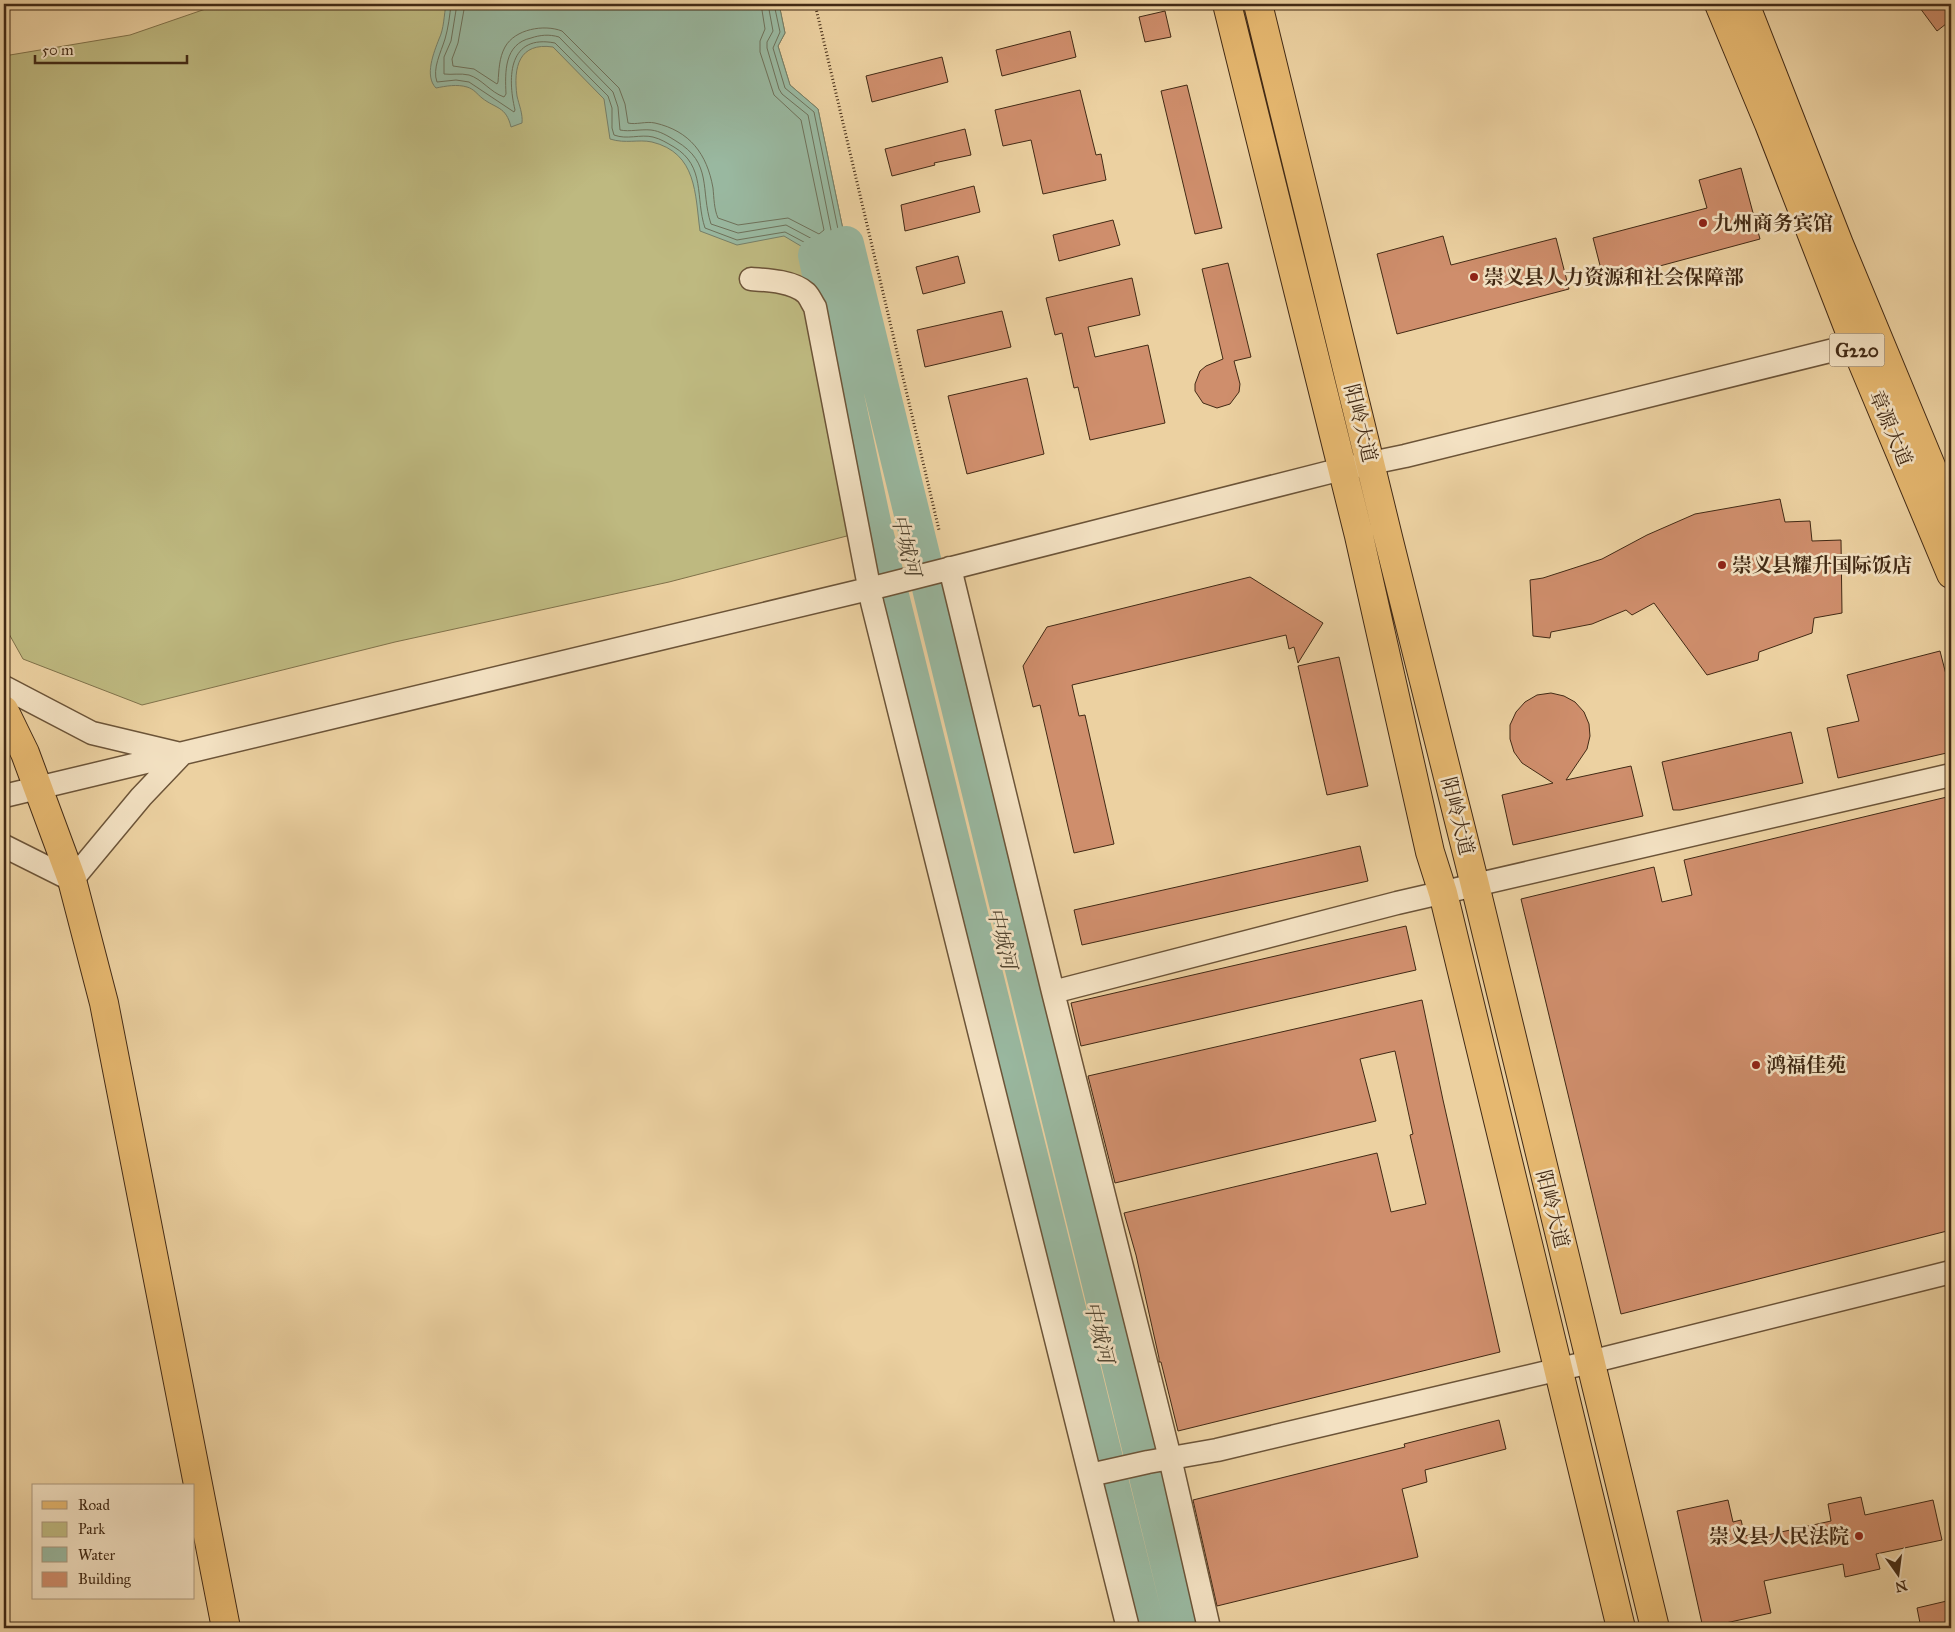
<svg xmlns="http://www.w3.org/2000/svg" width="1955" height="1632" font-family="'IM FELL Great Primer','Noto Serif SC',serif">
	<rect width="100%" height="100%" fill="#ecd1a1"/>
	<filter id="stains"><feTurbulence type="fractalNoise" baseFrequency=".004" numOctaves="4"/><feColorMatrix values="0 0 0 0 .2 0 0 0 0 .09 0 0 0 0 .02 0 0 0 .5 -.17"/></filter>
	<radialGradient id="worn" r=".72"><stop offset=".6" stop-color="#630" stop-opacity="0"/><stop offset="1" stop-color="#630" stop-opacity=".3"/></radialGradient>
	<path fill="#beb980" stroke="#80724a" d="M220 4H779L785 33 778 46 790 85 818 109 846 244 816 255 870 530 669 582 395 642 142 705 23 659 4 625V56L130 35Z"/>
	<path fill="#99b8a0" stroke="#767f68" d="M446 4H779L785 33 778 46 790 85 818 109 846 244 816 255 784 236 737 245 700 231C695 194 697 153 652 142 638 139 626 144 610 139L604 99 553 47C519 42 513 67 517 96 519 105 523 114 522 123L511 127C506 106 496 109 482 98 477 94 474 89 467 87 457 84 446 86 436 88 424 76 434 52 439 39 444 29 444 15 446 4Z"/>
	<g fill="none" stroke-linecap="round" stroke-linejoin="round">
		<path stroke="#6e715a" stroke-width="1" d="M451 4C450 15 448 29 445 39 441 52 432 69 437 82L456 80 469 82 514 112 515 110C507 76 509 34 555 43L608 96 612 108V128L614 135C627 140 640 134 653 137 661 139 667 143 674 147 706 166 695 198 705 228L737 240 785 232 817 249 838 241 840 239 814 112 785 88 773 48 780 32 774 4
			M457 4 451 41 444 57V74C452 75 460 73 469 75 482 79 490 92 504 97L506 94C505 72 504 44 531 38 540 35 549 34 559 37L613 92 618 107 620 130C630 132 640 129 651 130 660 131 668 136 676 141 713 163 700 190 711 224L738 233 786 225 818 242 831 237 832 235 808 115 782 94 779 89 767 48V42L773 31 768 4
			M465 4 458 43 452 59 453 66 474 69 497 84 498 82C499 70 499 58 505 47 515 29 544 24 562 31L619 88 625 104 628 123C636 125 646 121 655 123 690 131 707 154 713 188 714 198 714 209 718 218L738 225 788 218 819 234 824 230 801 120 774 95 760 52V41L765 29 761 4"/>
		<path stroke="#99b8a0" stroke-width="36" d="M1147 1628 874 527 816 255 846 244 1184 1628"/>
	</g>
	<path fill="#cf8e6c" stroke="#422a15" d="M1917 4H1951V20L1937 31Z
		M1165 11 1171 37 1145 42 1139 17Z
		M1070 31 1076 57 1002 76 996 50Z
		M942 57 948 82 872 102 866 76Z
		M1187 85 1222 228 1195 234 1161 91Z
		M1080 90 1096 155 1101 154 1106 180 1043 194 1031 140 1003 146 995 110Z
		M965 129 971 155 934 163 935 165 892 176 885 149Z
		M1741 168 1760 239 1604 281 1593 238 1707 208 1699 180Z
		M974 186 980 212 905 231 901 205Z
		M1113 220 1120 245 1059 261 1053 235Z
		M1443 236 1451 265 1556 238 1569 289 1397 334 1377 254Z
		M958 256 965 283 923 294 916 267Z
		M1228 263 1251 357 1234 361 1240 384 1239 392 1230 404 1217 408 1203 403 1195 391V384L1200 371 1206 366 1223 359 1202 269Z
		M1132 278 1140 315 1088 327 1095 357 1148 345 1165 423 1090 440 1078 387 1074 388 1062 333 1055 335 1046 298Z
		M1002 311 1011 347 925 367 917 330Z
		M1027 378 1044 454 967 474 948 396Z
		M1780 499 1785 522 1810 521 1812 541 1841 540 1842 613 1814 618 1812 633 1759 652 1758 660 1707 675 1654 603 1632 615 1626 610 1592 624 1551 632 1550 638 1533 636 1530 580 1543 578 1602 559 1647 535 1695 514Z
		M1250 577 1323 623 1298 663 1294 647 1289 649 1286 635 1072 685 1079 716 1085 715 1114 844 1074 853 1040 705 1033 707 1023 666 1047 627Z
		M1940 651 1951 694V752L1838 778 1827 728 1859 721 1847 675Z
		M1339 657 1368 786 1327 795 1298 666Z
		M1551 693 1564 696 1575 702 1584 712 1589 724 1590 736 1587 749 1566 780 1631 766 1643 816 1513 845 1502 795 1553 783 1522 763 1514 752 1510 739V725L1516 712 1525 702 1537 695Z
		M1791 732 1803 783 1680 810H1673L1662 762Z
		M1951 796V1230L1621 1314 1521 899 1654 867 1662 902 1692 895 1684 860Z
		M1360 846 1368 881 1082 945 1074 910Z
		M1406 926 1416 970 1081 1046 1071 1003Z
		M1422 1000 1443 1100 1500 1352 1178 1431 1161 1362H1159V1358L1136 1255 1124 1213 1377 1153 1391 1212 1426 1204 1410 1135 1413 1134 1395 1051 1360 1059 1376 1121 1115 1183 1088 1076Z
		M1499 1420 1506 1449 1425 1470 1427 1482 1402 1489 1418 1557 1217 1606 1193 1500 1405 1447 1404 1444Z
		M1861 1497 1865 1515 1933 1500 1942 1540 1876 1554 1880 1569 1845 1577 1843 1564 1764 1581 1771 1613 1703 1628 1677 1511 1728 1500 1733 1522 1741 1520 1745 1536 1753 1534 1754 1538 1831 1521 1828 1504Z
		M1951 1600V1628H1921L1917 1608Z"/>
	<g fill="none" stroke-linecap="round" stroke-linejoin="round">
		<defs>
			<path id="minor" d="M751 279C767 280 793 281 806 293 810 297 812 303 815 307L872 602 1128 1628
				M950 568 1053 992 1170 1458 1209 1628
				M4 687 92 733 176 753
				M4 796 885 585 1342 469 1405 456 1870 341
				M4 846 72 880 141 797 181 755
				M1053 992 1397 903 1951 775
				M1090 1475 1148 1462 1217 1450 1373 1413 1590 1362 1951 1272"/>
			<path id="major" d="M1227 4 1359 536 1430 852 1443 893 1621 1628
				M1258 4 1389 541 1475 885 1655 1628
				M1719 4 1769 124 1855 345 1951 574
				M1745 4 1839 244 1951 514
				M4 710 25 753 72 880 104 1003 226 1628"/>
		</defs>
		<use href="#minor" stroke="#6c5438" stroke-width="25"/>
		<use href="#major" stroke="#422a15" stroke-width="30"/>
		<path stroke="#422a15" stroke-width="3" stroke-dasharray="1 2.5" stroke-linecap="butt" d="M815 4 939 530"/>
		<use href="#minor" stroke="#f3e1c2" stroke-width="22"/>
		<use href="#major" stroke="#e6b870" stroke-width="28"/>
	</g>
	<g fill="#8f2418" stroke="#f3e1c2" stroke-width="2">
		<circle cx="1703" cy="223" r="5"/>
		<circle cx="1474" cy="277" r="5"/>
		<circle cx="1722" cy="565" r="5"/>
		<circle cx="1756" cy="1065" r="5"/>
		<circle cx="1859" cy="1536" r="5"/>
	</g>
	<g text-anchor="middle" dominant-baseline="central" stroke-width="5" stroke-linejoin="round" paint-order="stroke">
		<rect fill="#f3e1c2" stroke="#776149" stroke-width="1" x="1829.5" y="333.5" width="55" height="33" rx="4"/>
		<g font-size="19" font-weight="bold" fill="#422a15">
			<text x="1857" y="350">G220</text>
		</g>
		<g font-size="20" font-weight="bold" fill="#422a15" stroke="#f3e1c2" text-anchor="start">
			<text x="1713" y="223">九州商务宾馆</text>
			<text x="1484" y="277">崇义县人力资源和社会保障部</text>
			<text x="1732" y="565">崇义县耀升国际饭店</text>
			<text x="1766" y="1065">鸿福佳苑</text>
			<text x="1849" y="1536" text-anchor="end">崇义县人民法院</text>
		</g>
		<g font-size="20" fill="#422a15" stroke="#f3e1c2">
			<text transform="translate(1361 423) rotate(76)">阳岭大道</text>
			<text transform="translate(1891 428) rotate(67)">章源大道</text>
			<text transform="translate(1458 816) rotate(76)">阳岭大道</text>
			<text transform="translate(1553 1209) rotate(76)">阳岭大道</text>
		</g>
		<g font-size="21" font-style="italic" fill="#534631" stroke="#f3e1c2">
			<text transform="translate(906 545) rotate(76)">中城河</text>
			<text transform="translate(1002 938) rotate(76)">中城河</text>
			<text transform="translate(1099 1332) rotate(76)">中城河</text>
		</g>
	</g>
	<rect width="1955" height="1632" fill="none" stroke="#ecd1a1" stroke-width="20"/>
	<rect x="5" y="5" width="1945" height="1622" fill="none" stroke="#422a15" stroke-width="2.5"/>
	<rect x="10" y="10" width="1935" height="1612" fill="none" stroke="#422a15"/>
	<rect x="32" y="1484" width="162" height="115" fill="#f3e1c2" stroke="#ac987d"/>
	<rect x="42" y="1501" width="25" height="8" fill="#e6b870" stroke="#ac987d"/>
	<text x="78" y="1510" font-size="15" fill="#422a15">Road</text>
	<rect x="42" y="1522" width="25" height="15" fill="#beb980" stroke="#ac987d"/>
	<text x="78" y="1534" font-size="15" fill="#422a15">Park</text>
	<rect x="42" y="1547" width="25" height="15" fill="#99b8a0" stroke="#ac987d"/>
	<text x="78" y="1560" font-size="15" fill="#422a15">Water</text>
	<rect x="42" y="1572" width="25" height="15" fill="#cf8e6c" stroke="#ac987d"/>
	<text x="78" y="1584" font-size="15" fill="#422a15">Building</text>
	<g transform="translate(1898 1574) rotate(166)" stroke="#f3e1c2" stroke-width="4" paint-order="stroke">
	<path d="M0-4L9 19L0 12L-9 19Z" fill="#422a15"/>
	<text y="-8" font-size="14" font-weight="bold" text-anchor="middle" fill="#422a15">N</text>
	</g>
	<path d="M35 55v8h152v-8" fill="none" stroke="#422a15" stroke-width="2.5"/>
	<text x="42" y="55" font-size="15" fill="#422a15" stroke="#f3e1c2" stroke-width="4" paint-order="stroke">50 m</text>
	<rect width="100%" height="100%" filter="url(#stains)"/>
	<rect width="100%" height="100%" fill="url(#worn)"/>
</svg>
